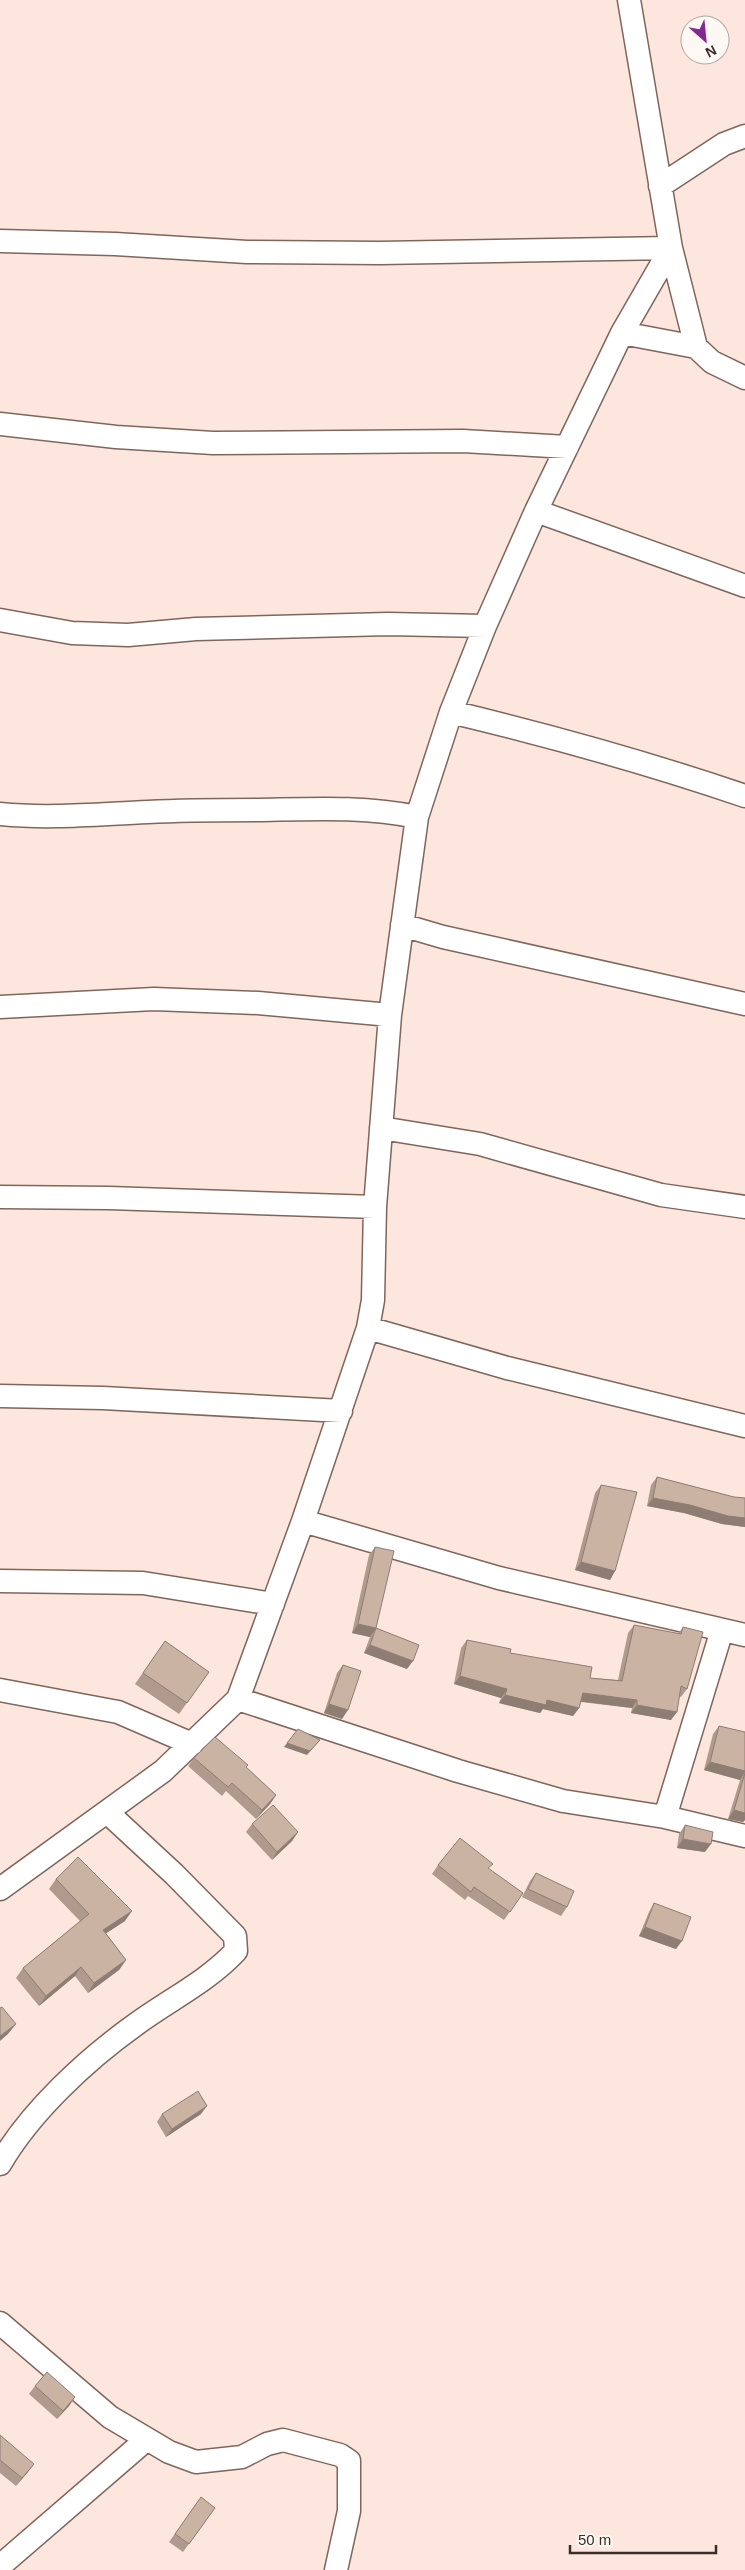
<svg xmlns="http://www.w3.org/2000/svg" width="745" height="2570" font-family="Helvetica,sans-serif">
	<rect width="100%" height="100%" fill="#fde6dd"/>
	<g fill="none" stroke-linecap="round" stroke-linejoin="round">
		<defs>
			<path id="minor" d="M629 0 671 248 696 347 712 362 745 378
				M660 186 724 144 745 136
				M0 241 115 244 247 252 380 253 671 248
				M622 333 696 347
				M0 424 116 437 213 443 463 441 567 447
				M536 511 745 586
				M0 620 72 633 128 635 196 629 388 624 485 626
				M451 712C551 736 648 763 745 796
				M0 814C50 819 98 814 148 812 185 810 221 810 258 810 312 809 364 806 417 817
				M402 925 443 937 745 1004
				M0 1007 154 999 258 1003 390 1015
				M381 1128 480 1144 661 1195 745 1207
				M0 1197 109 1198 375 1207
				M368 1328 507 1368 745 1426
				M0 1396 103 1398 341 1411
				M303 1521 499 1578 745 1635
				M0 1581 143 1583 273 1604
				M0 1690 118 1712 192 1744
				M238 1699 458 1771 563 1801 665 1817 745 1836
				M665 1817 722 1630
				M0 1889 163 1771 238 1699 303 1521 368 1328 373 1300 375 1207 390 1015 417 817 451 712 485 626 536 511 622 333 671 248
				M0 2164C30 2112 86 2060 135 2025 169 2000 207 1982 236 1951L235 1936 174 1874 107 1812
				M0 2323 110 2417 169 2452 196 2462 242 2457 267 2444 283 2440 340 2455 349 2461V2511L336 2570
				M0 2566 147 2439"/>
		</defs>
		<use href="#minor" stroke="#7f665c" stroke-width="25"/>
		<use href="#minor" stroke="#fff" stroke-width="22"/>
	</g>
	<path fill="#af9a8d" d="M657 1477 734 1497 745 1498V1527L722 1524 684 1513 647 1506 651 1485Z
		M601 1485 615 1571 610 1580 575 1570 595 1493Z
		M375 1547 376 1628 407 1669 364 1653 370 1637 352 1633 369 1555Z
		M634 1625 678 1634 683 1627 687 1689 681 1697 679 1696 671 1720 631 1713 632 1708 581 1702 579 1708 573 1716 543 1709 540 1713 499 1703 501 1698 454 1684 461 1648 467 1640 590 1678 618 1680 628 1633Z
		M165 1641 209 1672 179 1714 135 1684Z
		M343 1665 342 1719 324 1713 337 1673Z
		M719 1726 745 1732V1820L743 1822 728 1819 740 1780 704 1770 713 1734Z
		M194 1758 246 1767 276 1795 270 1804 256 1819 226 1791 222 1796 188 1766Z
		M252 1824 298 1832 292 1841 272 1860 246 1832Z
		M685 1825 705 1852 677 1848 679 1834Z
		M438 1865 489 1870 523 1893 504 1920 468 1896 465 1900 432 1874Z
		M536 1873 567 1907 561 1916 522 1897 530 1881Z
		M56 1879 125 1921 106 1933 126 1960 119 1970 88 1993 75 1976 39 2006 16 1978 23 1968 80 1921 49 1889Z
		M654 1903 676 1949 639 1936 649 1912Z
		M162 2114H201L166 2137 157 2122Z
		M35 2386 75 2397 69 2406 57 2419 29 2394Z
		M0 2435 28 2472 16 2486 0 2473Z
		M201 2497 215 2508 183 2552 169 2542Z"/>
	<path fill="#8e7d73" d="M653 1498 690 1505 745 1518V1527L722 1524 684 1513 647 1506Z
		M581 1562 615 1571 610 1580 575 1570Z
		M358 1624 376 1628 370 1637 352 1633Z
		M370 1645 413 1661 407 1669 364 1653Z
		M460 1676 507 1689 501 1698 454 1684Z
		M583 1693 637 1700 632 1708 577 1701Z
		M505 1695 547 1700 579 1708 573 1716 543 1709 540 1713 499 1703Z
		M329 1704 348 1710 342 1719 324 1713Z
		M637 1705 677 1712 671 1720 631 1713Z
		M320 1740 307 1755 284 1747 287 1743Z
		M710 1762 745 1771V1772L740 1780 704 1770Z
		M276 1795 270 1804 256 1819 262 1810Z
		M734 1810 745 1813V1820L743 1822 728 1819Z
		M298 1832 292 1841 272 1860 277 1852Z
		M683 1839 711 1844 705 1852 677 1848Z
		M132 1911 125 1921 96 1940 103 1930Z
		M645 1927 682 1941 676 1949 639 1936Z
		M126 1960 119 1970 88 1993 94 1983Z
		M81 1967 75 1976 39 2006 46 1996Z
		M16 2024 8 2034 0 2041V2036Z
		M207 2106 201 2114 166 2137 172 2129Z
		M75 2397 69 2406 57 2419 63 2411Z
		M34 2464 28 2472 16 2486 22 2478Z"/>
	<path fill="#cbb3a4" stroke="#8e7d73" d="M657 1477 734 1497 745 1498V1518L728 1516 690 1505 653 1498Z
		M601 1485 637 1492 615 1571 581 1562Z
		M375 1547 394 1551 376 1628 358 1624Z
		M634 1625 681 1634 683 1627 703 1632 687 1689 681 1686 677 1712 637 1705V1700L583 1693 579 1708 547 1700 546 1705 505 1695 507 1689 460 1676 467 1640 511 1649 510 1653 592 1667 590 1678 622 1681Z
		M376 1628 419 1645 413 1661 370 1645Z
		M165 1641 209 1672 187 1703 143 1673Z
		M343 1665 361 1671 348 1710 329 1704Z
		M719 1726 745 1732V1771L710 1762Z
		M298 1729 320 1740 310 1751 287 1743Z
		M215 1737 248 1765 246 1767 276 1795 262 1810 232 1783 228 1787 194 1758Z
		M745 1773V1813L734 1810Z
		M273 1805 298 1832 277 1852 252 1824Z
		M685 1825 713 1832 711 1844 683 1839Z
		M460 1838 493 1864 488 1868 523 1893 510 1912 474 1887 471 1892 438 1865Z
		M78 1857 132 1911 103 1930 126 1960 94 1983 81 1967 46 1996 23 1968 89 1914 56 1879Z
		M536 1873 574 1891 567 1907 528 1889Z
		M654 1903 691 1917 682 1941 645 1927Z
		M2 2007 16 2024 0 2036V2008Z
		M198 2091 207 2106 172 2129 162 2114Z
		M47 2372 75 2397 63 2411 35 2386Z
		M0 2435 34 2464 22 2478 0 2460Z
		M201 2497 215 2508 189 2544 175 2534Z"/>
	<g transform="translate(705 40) rotate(153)"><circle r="24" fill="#fef8f5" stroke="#afa7a4"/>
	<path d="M0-4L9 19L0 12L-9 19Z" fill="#832793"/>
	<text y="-8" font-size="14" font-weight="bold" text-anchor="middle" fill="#392e2a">N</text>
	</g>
	<path d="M570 2545v8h146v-8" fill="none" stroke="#392e2a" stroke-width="2.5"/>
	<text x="578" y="2545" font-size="15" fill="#392e2a" stroke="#fef8f5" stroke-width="4" paint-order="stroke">50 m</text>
</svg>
